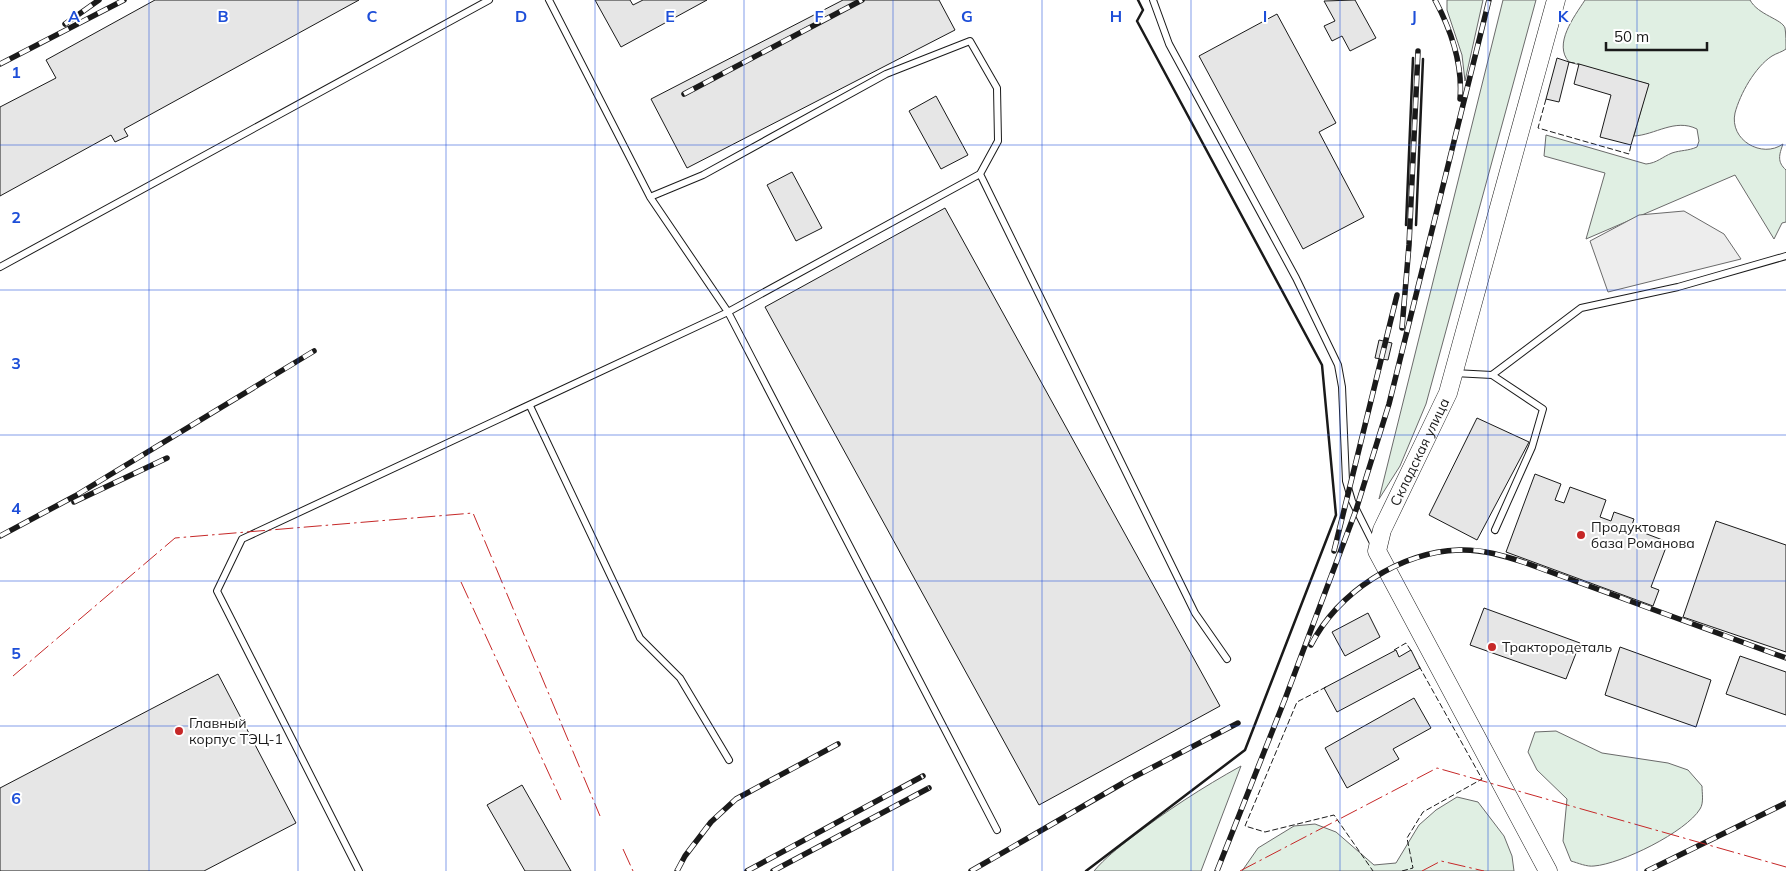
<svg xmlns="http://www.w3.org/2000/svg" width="1786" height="871" font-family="Mulish,sans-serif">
	<rect width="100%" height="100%" fill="#fff"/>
	<path fill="#e0efe3" stroke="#6a6a6a" d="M1447 0H1483L1465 81 1462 55 1447 10Z
		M1503 0H1536L1426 404 1400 466 1379 499Z
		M1585 0H1750C1758 15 1782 19 1785 28 1786 34 1786 43 1786 49 1782 52 1777 53 1772 56 1755 67 1740 94 1735 113 1729 140 1762 159 1783 144 1779 155 1777 162 1786 170V222L1782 223 1774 239 1735 175 1586 239 1605 173 1544 156 1546 135 1646 164C1657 163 1662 157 1672 153 1681 150 1688 151 1697 147L1699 141 1697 129C1675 118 1655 135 1634 136L1648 84 1569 62C1553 44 1574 17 1585 0Z
		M1556 731 1602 753 1668 763 1688 770 1702 786C1702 793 1704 803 1700 809 1686 832 1621 864 1594 866 1587 867 1578 863 1571 861L1563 841 1567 799 1537 770 1528 752 1535 732Z
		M1241 766 1201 871H1094C1105 858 1118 848 1131 838 1166 811 1203 787 1241 766Z
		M1457 797 1478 802 1504 836 1512 856 1514 871H1242L1258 848 1294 826 1315 824 1336 832 1374 865 1396 863 1419 825 1436 810Z"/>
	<path fill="#ededed" stroke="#6a6a6a" d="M1684 211 1724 234 1741 259 1608 292 1590 241 1639 215Z"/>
	<path fill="#e6e6e6" stroke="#1a1a1a" d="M155 0H359L124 129 128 136 115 142 111 135 0 196V107L56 78 46 60Z
		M595 0H630L633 5 643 0H707L621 47Z
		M843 0H939L955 30 687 168 651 99Z
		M1355 0 1376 38 1350 51 1342 36 1332 41 1324 26 1335 21 1324 1Z
		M1277 14 1336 123 1319 132 1364 217 1303 249 1199 56Z
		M1557 58 1569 62 1559 102 1546 99Z
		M1579 64 1649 84 1631 145 1600 137 1611 95 1574 84Z
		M936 96 968 155 941 169 909 111Z
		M792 172 822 228 796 241 767 185Z
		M945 208 1220 706 1039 805 765 307Z
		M1379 340 1392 343 1388 360 1375 358Z
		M1477 418 1529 442 1477 540 1429 515Z
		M1535 474 1561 484 1555 500 1564 503 1570 487 1606 500 1600 517 1611 521 1614 512 1634 519 1631 528 1668 542 1651 587 1659 590 1653 606 1506 552Z
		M1716 521 1786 545V652L1683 617Z
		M1484 608 1580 643 1566 679 1470 645Z
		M1368 613 1380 637 1345 656 1332 632Z
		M1620 647 1711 680 1696 727 1605 695Z
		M1396 650 1399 657 1411 650 1420 668 1337 712 1324 688Z
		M1740 656 1786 672V715L1726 694Z
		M218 674 296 823 204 871H0V788Z
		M1414 698 1431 728 1393 749 1399 759 1347 788 1325 748Z
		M522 785 571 871H525L487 805Z"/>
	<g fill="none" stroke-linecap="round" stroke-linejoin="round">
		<defs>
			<path id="lane" d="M549 0 650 197 728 312 997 830
				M1153 0 1169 44 1296 278 1338 365 1342 387 1346 481 1352 501 1374 545
				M650 197 703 175 886 74 970 41 997 88 998 141 980 174
				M0 267 489 0
				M1454 373 1492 375 1581 308 1678 287 1786 256
				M1492 375 1543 409 1532 447 1495 530
				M530 406 640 638 680 678 729 760
				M359 871 217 591 242 539 728 312 980 174 1195 613 1227 659"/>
			<g id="secondary">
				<path id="s1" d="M1548 871 1377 551 1382 530 1448 393 1556 0"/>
			</g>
		</defs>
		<use href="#lane" stroke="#1a1a1a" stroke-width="8"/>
		<use href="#secondary" stroke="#1a1a1a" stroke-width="19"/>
		<use href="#lane" stroke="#fff" stroke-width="6"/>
		<use href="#secondary" stroke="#fff" stroke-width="18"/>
		<defs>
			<path id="rail" d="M1435 0C1451 30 1463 64 1460 99
				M65 24 99 0
				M0 64 124 0
				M684 94 862 0
				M1402 328 1409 245 1418 51
				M74 502 167 458
				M0 536 75 496 314 351
				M1334 551 1397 295
				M1311 645C1338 592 1400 552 1459 550 1482 549 1505 556 1526 563L1786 658
				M677 871 685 856 711 822 736 799 838 744
				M747 871 923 776
				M773 871 929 788
				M971 871 1130 779 1238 723
				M1217 871 1285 699 1356 510 1389 404 1489 0
				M1647 871 1786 803"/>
		</defs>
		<use href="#rail" stroke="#1a1a1a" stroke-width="5.5"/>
		<use href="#rail" stroke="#fff" stroke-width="4" stroke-dasharray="11" stroke-linecap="butt"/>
		<path stroke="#1a1a1a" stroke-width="1" stroke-dasharray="6 2.5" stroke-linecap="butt" d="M1569 62 1579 64
			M1546 99 1538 128 1629 154 1631 145
			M1394 650 1406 643 1412 652
			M1326 687 1297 702 1245 826 1265 832 1334 815 1373 871
			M1402 871 1413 868 1407 838 1423 812 1482 779 1419 666"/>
		<path stroke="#1a1a1a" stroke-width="2.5" d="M1406 225 1413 58
			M1416 225 1423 59
			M1086 871 1245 750 1336 515 1322 365 1137 21 1143 10 1138 0"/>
		<path stroke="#c62828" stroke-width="1" stroke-dasharray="18 4 2.5 4" stroke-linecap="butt" d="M461 582 561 800
			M13 676 175 538 473 513 600 816
			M623 849 633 871
			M1240 871 1437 768 1786 867
			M1422 871 1441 861 1484 871"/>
	</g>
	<path fill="none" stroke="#1d4ed8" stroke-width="1" stroke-opacity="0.55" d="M149 0V871M298 0V871M446 0V871M595 0V871M744 0V871M893 0V871M1042 0V871M1191 0V871M1340 0V871M1488 0V871M1637 0V871M0 145H1786M0 290H1786M0 435H1786M0 581H1786M0 726H1786"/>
	<g fill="#c62828" stroke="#fff" stroke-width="2">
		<circle cx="1581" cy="535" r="5"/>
		<circle cx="1492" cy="647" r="5"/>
		<circle cx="179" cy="731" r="5"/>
	</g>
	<g text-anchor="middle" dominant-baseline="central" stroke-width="4" stroke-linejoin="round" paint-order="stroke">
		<g font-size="14" fill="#1a1a1a" stroke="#fff">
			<text stroke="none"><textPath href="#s1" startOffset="471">Складская улица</textPath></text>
		</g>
		<g font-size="14" fill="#1a1a1a" stroke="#fff" text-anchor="start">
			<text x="1591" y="527">Продуктовая<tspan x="1591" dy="16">база Романова</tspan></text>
			<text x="1502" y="647">Трактородеталь</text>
			<text x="189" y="723">Главный<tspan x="189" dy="16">корпус ТЭЦ-1</tspan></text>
		</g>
	</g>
	<g font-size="16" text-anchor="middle" font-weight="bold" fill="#1d4ed8" stroke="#fff" stroke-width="4" stroke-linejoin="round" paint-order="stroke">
		<text x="74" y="22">A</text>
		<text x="223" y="22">B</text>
		<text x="372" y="22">C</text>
		<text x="521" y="22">D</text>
		<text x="670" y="22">E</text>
		<text x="819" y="22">F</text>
		<text x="967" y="22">G</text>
		<text x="1116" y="22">H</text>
		<text x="1265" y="22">I</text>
		<text x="1414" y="22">J</text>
		<text x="1563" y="22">K</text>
		<text x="16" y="78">1</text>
		<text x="16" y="223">2</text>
		<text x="16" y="369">3</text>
		<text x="16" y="514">4</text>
		<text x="16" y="659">5</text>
		<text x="16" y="804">6</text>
	</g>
	<path d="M1606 42v8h101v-8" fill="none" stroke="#1a1a1a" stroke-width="2.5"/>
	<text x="1614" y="42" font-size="15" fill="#1a1a1a" stroke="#ffffff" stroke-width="4" paint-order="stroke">50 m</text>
</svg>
